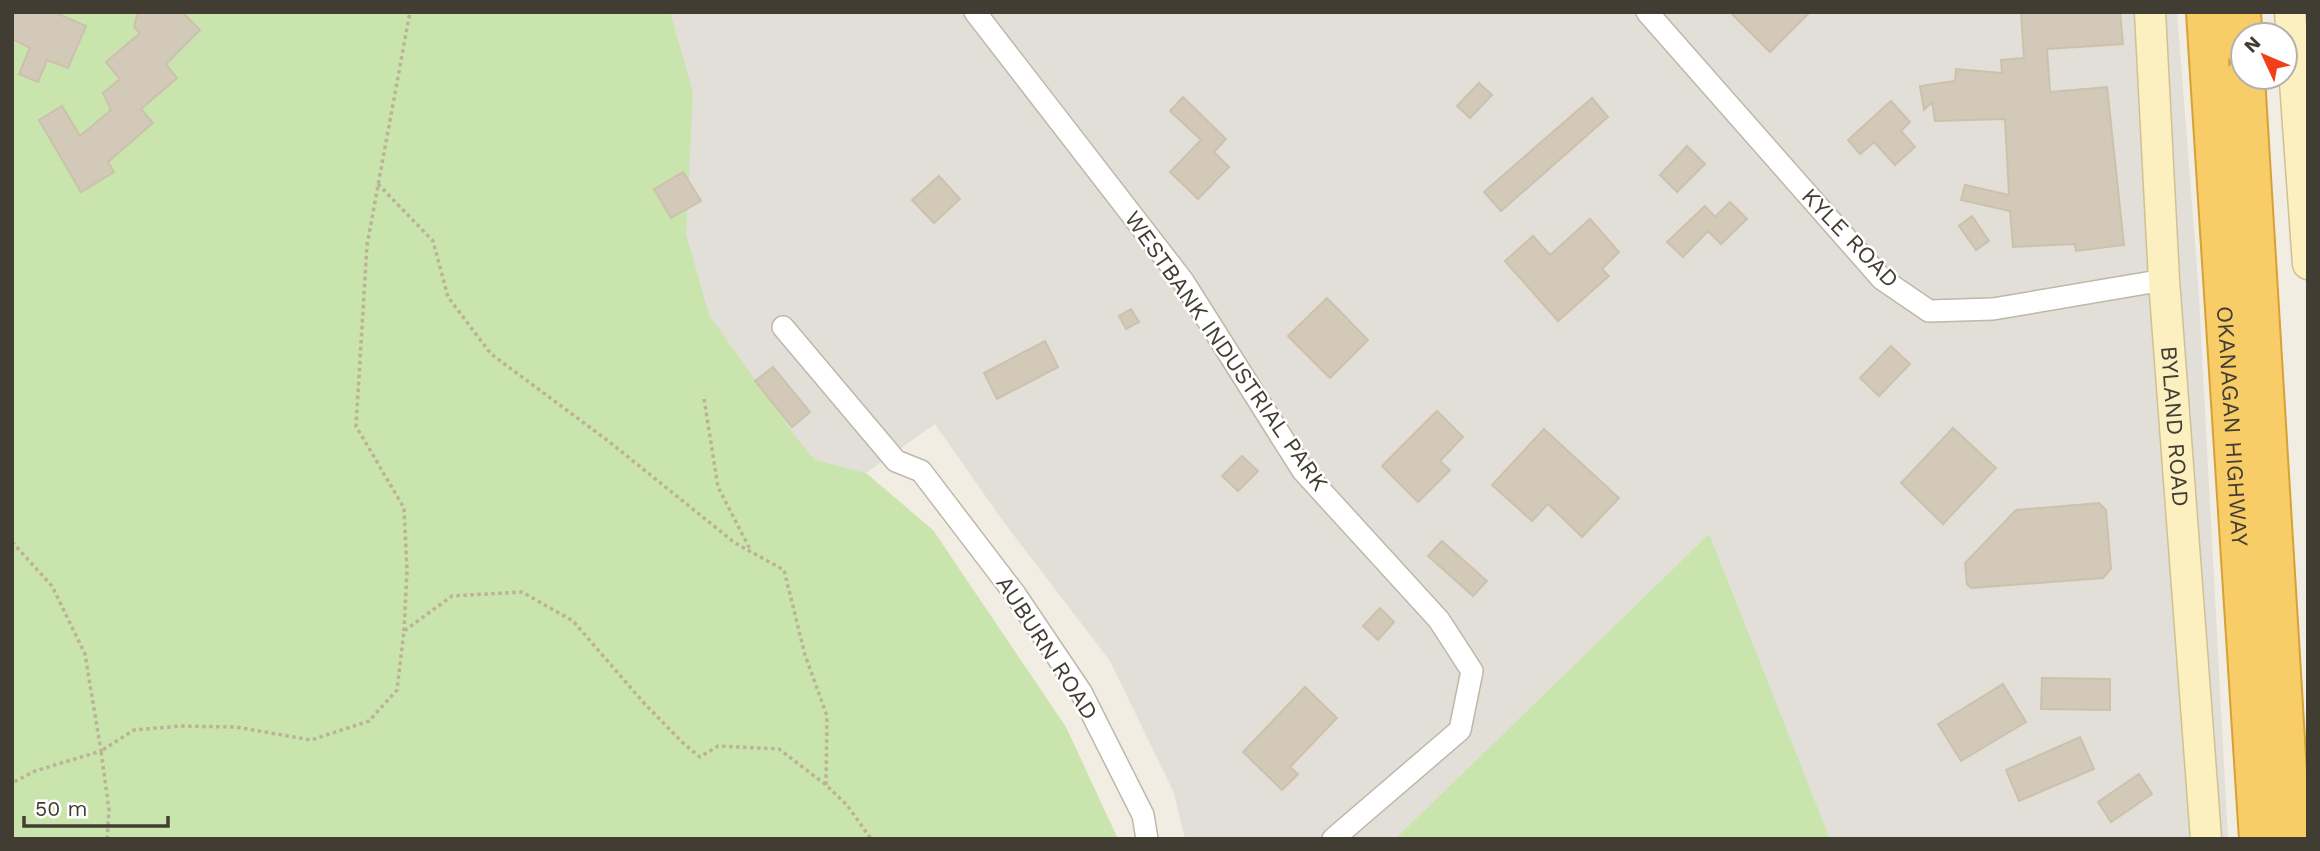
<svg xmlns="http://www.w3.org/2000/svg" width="2320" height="851" font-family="'Work Sans',sans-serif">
	<rect width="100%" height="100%" fill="#f1ede3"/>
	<path fill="#e2ded8" d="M649 12H2177L2198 281 2228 839H1830L1708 535 1395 839H1185L1174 793 1110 661 1003 521 935 424 866 473 751 444 624 324Z"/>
	<path fill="#c9e4ac" d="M12 12H670L693 92 686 234 709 315 798 440 815 460 866 473 933 530 1066 727 1118 839H12Z
		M1709 534 1830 839H1395Z"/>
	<path fill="#d2c9b9" stroke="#ccc1ac" stroke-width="2" d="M12 12H54L86 26 68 68 47 60 38 82 19 74 30 48 12 39Z
		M138 12H182L200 30 166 64 177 78 141 109 153 123 108 162 114 172 81 192 39 120 62 106 80 136 111 110 103 93 120 79 106 62 140 33 134 27Z
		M1730 12H1810L1770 52Z
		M2021 12H2120L2123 44 2047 49 2050 92 2107 87 2124 245 2076 251 2075 244 2013 247 2010 211 1961 200 1965 185 2009 195 2005 119 1935 121 1932 102 1924 110 1920 86 1955 81 1956 69 2002 73 2001 60 2024 58Z
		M1479 83 1492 95 1470 118 1457 106Z
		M1183 97 1226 139 1214 152 1229 167 1198 199 1170 172 1201 140 1170 111Z
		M1592 98 1608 117 1501 211 1484 192Z
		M1891 101 1910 122 1901 131 1915 147 1895 165 1874 142 1860 154 1848 140Z
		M1687 146 1705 164 1677 192 1660 175Z
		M683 172 701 201 671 218 654 189Z
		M939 176 960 199 934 223 912 200Z
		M1730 202 1747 219 1721 244 1708 231 1683 257 1667 242 1705 206 1715 217Z
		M1972 216 1989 241 1976 250 1959 226Z
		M1590 219 1619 252 1602 269 1609 276 1558 321 1505 261 1533 236 1550 255Z
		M1327 298 1368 340 1330 378 1288 336Z
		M1131 309 1139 322 1126 329 1119 316Z
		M1045 341 1058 367 997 399 984 373Z
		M1891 346 1910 364 1879 396 1860 378Z
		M773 367 810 412 792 427 755 381Z
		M1437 411 1463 437 1440 461 1450 470 1418 502 1382 466Z
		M1953 428 1996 468 1943 524 1901 483Z
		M1544 429 1619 498 1582 537 1548 504 1532 521 1492 485Z
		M1242 456 1258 471 1238 491 1222 476Z
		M2099 503 2106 510 2111 569 2103 578 1971 588 1967 584 1965 563 2016 510Z
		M1442 541 1487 581 1473 596 1428 556Z
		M1380 608 1394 622 1378 640 1363 626Z
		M2042 678 2110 679V710L2041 709Z
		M2003 684 2026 722 1961 761 1938 724Z
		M1305 687 1337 718 1290 767 1298 774 1282 790 1243 752Z
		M2080 737 2094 769 2019 801 2006 770Z
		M2139 774 2152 794 2111 822 2098 802Z"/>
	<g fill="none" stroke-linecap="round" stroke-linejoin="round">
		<defs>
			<path id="street" d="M975 12 1183 281 1303 471 1439 620 1472 671 1460 730 1333 839
				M1647 12 1882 279 1929 311 1993 309 2164 280
				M783 327 896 461 921 471 1015 594 1081 692 1143 815 1147 839"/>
			<g id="secondary">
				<path id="s1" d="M2150 12 2164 280 2206 839"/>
				<path d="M2290 12 2308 264"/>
			</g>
			<g id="highway">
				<path id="s2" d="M2206 12 2259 839"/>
				<path d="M2241 12 2243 46"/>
				<path d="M2245 77 2291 839"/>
			</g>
		</defs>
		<use href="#street" stroke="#beb8a9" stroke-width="24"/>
		<use href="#secondary" stroke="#cfc194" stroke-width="33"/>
		<use href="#highway" stroke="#d6a137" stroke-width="42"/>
		<path stroke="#bdb198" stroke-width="3.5" stroke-dasharray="3.5 3.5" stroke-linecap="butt" d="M378 184 433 241 448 297 491 354 607 440 735 543 784 570 805 655 827 716 826 785
			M704 399 718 487 751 551
			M12 542 52 586 85 654 101 751 35 771 12 783
			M404 631 407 570 404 508 356 426 367 245 410 12
			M107 839 109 810 101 751 134 730 181 726 236 727 311 740 369 721 397 690 404 631 452 596 522 592 573 621 643 702 684 744 700 757 718 746 779 749 826 785 847 805 871 839"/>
		<use href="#street" stroke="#fff" stroke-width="21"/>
		<use href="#secondary" stroke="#fcf0c1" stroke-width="30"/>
		<use href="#highway" stroke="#f8cc66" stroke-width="38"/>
	</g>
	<g text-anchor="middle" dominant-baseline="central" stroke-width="5" stroke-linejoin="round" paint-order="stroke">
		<g font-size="23" fill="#423d33" stroke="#fff">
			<text transform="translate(1850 238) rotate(46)">KYLE ROAD</text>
			<text transform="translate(1226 351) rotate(55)">WESTBANK INDUSTRIAL PARK</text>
			<text stroke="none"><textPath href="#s1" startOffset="415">BYLAND ROAD</textPath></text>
			<text stroke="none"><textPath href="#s2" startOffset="415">OKANAGAN HIGHWAY</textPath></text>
			<text transform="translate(1047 648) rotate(57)">AUBURN ROAD</text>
		</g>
	</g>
	<rect width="2320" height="851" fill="none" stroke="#423d33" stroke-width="28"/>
	<g transform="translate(2264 56) rotate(314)"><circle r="33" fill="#ffffff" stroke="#b3b1ad" stroke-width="2"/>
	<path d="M0-5L12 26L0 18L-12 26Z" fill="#f14019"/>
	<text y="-10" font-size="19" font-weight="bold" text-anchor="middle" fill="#423d33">N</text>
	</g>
	<path d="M24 816v10h144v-10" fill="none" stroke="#423d33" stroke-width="3.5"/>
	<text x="35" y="816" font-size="21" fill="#423d33" stroke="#ffffff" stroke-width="5" paint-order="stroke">50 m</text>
</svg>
